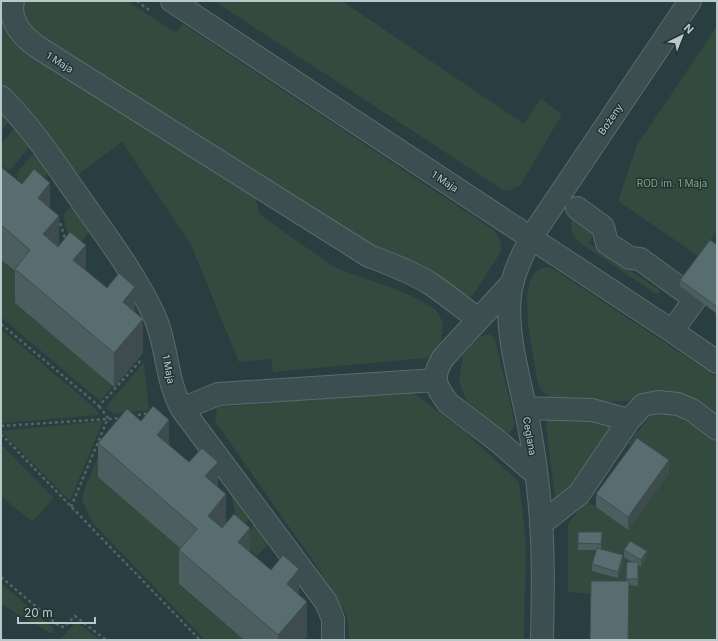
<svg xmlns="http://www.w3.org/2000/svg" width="718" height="641" font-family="Inter,sans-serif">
	<rect width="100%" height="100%" fill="#293e40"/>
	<path fill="#334a3e" d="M1 1H5L2 15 247 191 256 198 259 214 331 265 341 270 393 288 414 297 436 310 443 322 440 347 432 356 426 358 273 372 271 359 239 362 191 245 122 142 75 177 15 98 1 84Z
		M23 1H127L176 33 183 24 494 230C499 238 504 244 500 253L473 295 467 298 377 250 27 28 20 6Z
		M214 1H342L524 124 541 99 562 114 520 186 507 191 503 190Z
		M717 26V231L698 256 618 201 637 145Z
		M1 112 8 119V123L1 132Z
		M17 129 29 144V147L11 169 8 170 1 165V144L13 130Z
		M35 154 47 170 48 173 35 190H31C25 185 15 181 17 173L31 156Z
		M70 207 74 208 89 229V232L75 249C71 244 63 221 64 215 65 212 68 210 70 207Z
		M573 214 596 230 588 243 661 291 656 294 579 242C571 233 569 225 573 214Z
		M1 260 30 284 113 386 100 401 1 317Z
		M550 267 717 377V416L663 393 627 401 603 402 558 401 548 396 541 390 537 380 528 326 527 296 530 281 534 274 541 268Z
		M1 329 95 408 99 415 1 423Z
		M489 334 495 339 515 423 510 434 497 427 466 400 459 381 463 355 480 337Z
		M144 362 149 410 114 414 106 407Z
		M412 392 465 432 519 482 526 541 524 640H349L347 616 315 564 215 421 217 407Z
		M653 412H669L679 416 717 443 716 640H628V594H591L568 592V524L586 501 596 507 637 450 628 444Z
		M553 416 621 424 575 490 556 503 546 427 547 421Z
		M103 421 70 501 1 431Z
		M108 433 197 563 179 585 244 640H205L93 523 82 500 86 485Z
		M1 444 54 498 32 522 1 496Z
		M233 492 254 514 242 528 238 526 232 498Z
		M256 522 272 540 257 556 242 544V539Z
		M1 583 54 629 52 634 1 604Z
		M76 622 78 623 100 640 60 639Z"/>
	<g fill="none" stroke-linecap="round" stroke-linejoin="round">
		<defs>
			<path id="minor" d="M13 1C8 22 23 37 39 48L369 256C390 264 412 272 431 284 447 295 462 307 478 319
				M172 1 672 331 717 362
				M1 97C32 127 56 165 81 200 107 237 134 273 153 313 168 344 165 379 182 409L326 602 333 619V640
				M577 208 603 227 607 243 630 258 640 259 695 299
				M513 282 443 358C431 377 435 386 448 403L499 442 536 474
				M672 331 696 298
				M525 408 592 410 629 420
				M182 409 218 394 436 380
				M541 524 579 494 629 420 643 405 658 402 678 404 692 410 717 429
				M542 640C543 593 544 544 539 497 536 467 532 437 525 407 518 374 506 331 510 296 512 272 526 247 538 227L690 1"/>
		</defs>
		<use href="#minor" stroke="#5b6b6d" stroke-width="24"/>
		<path stroke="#52655f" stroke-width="2.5" stroke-dasharray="3 3" stroke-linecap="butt" d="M137 1 149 10
			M57 218 60 223 66 241
			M1 324 99 406 142 359
			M132 416 149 413
			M1 426 122 418
			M1 434 200 640
			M71 507 108 418 99 406
			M1 577 59 626 64 627 75 616 106 640"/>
		<use href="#minor" stroke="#3d4e50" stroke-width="22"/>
	</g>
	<path fill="#4c5e5f" d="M1 142V167L50 208 59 245 86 270 135 312 143 353 114 387 15 303V271L1 260Z
		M717 245V314L680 286V280Z
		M98 443 169 446 218 488 226 523 250 553 299 595 307 636 303 640H244L179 584V550L180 548 98 477Z
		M669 473 628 530 596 507V494Z
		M602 532 601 549 623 562 618 578 592 571V564L597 550H578V543Z
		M624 550 647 558 641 567 638 565V586L629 585 626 581 627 562H632L624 557Z"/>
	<path fill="#3e4c4e" d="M50 183V217L38 198Z
		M59 216V250L43 234Z
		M86 245V279L73 260Z
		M135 287V321L123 302Z
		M143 319V353L114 387V353Z
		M169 420V454L157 435Z
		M669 460V473L628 530V517Z
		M218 462V496L205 476Z
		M226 494V528L208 550V516Z
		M250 528V562L238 542Z
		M647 551V558L641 567V560Z
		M623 555V562L618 578V572Z
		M299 569V603L287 584Z
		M307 602V636L303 640H278V635Z"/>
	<path fill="#586d6f" stroke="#3e4c4e" d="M1 167 22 184 34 169 50 183 38 198 59 216 43 234 58 247 70 232 86 245 73 260 107 288 119 273 135 287 123 302 143 319 114 353 15 269 30 250 1 225Z
		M710 240 717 245V307L680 280Z
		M153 406 169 420 157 435 189 462 202 448 218 462 205 476 226 494 208 516 222 528 234 514 250 528 238 542 271 570 283 555 299 569 287 584 307 602 278 635 179 550 197 529 98 443 127 409 141 421Z
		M637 438 669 460 628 517 596 494Z
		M578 532H602L601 544 578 543Z
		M630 541 647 551 641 560 624 550Z
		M597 548 623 555 618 572 592 564Z
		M627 562H638V579H626Z
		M591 581H629L628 640H590Z"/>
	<g text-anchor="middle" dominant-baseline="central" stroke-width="3" stroke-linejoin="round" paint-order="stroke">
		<g font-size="10" fill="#bac8ca" stroke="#223335">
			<text transform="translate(60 62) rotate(32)">1 Maja</text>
			<text transform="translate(610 119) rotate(-56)">Bożeny</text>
			<text transform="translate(445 181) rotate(33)">1 Maja</text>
			<text transform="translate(169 369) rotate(79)">1 Maja</text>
			<text transform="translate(530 436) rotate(80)">Ceglana</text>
		</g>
		<g font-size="10" fill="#8aa281" stroke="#223335">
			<text x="672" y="183">ROD im. 1 Maja</text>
		</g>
	</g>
	<rect width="718" height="641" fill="none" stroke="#bac8ca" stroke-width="4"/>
	<g transform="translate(682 36) rotate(43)" stroke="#223335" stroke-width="3" paint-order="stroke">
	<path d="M0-3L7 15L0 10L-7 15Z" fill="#bac8ca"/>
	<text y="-6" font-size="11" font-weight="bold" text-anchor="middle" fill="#bac8ca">N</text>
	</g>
	<path d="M18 617v6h77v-6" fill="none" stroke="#bac8ca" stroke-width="2"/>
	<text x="24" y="617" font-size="12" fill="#bac8ca" stroke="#223335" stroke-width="3" paint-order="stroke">20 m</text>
</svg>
